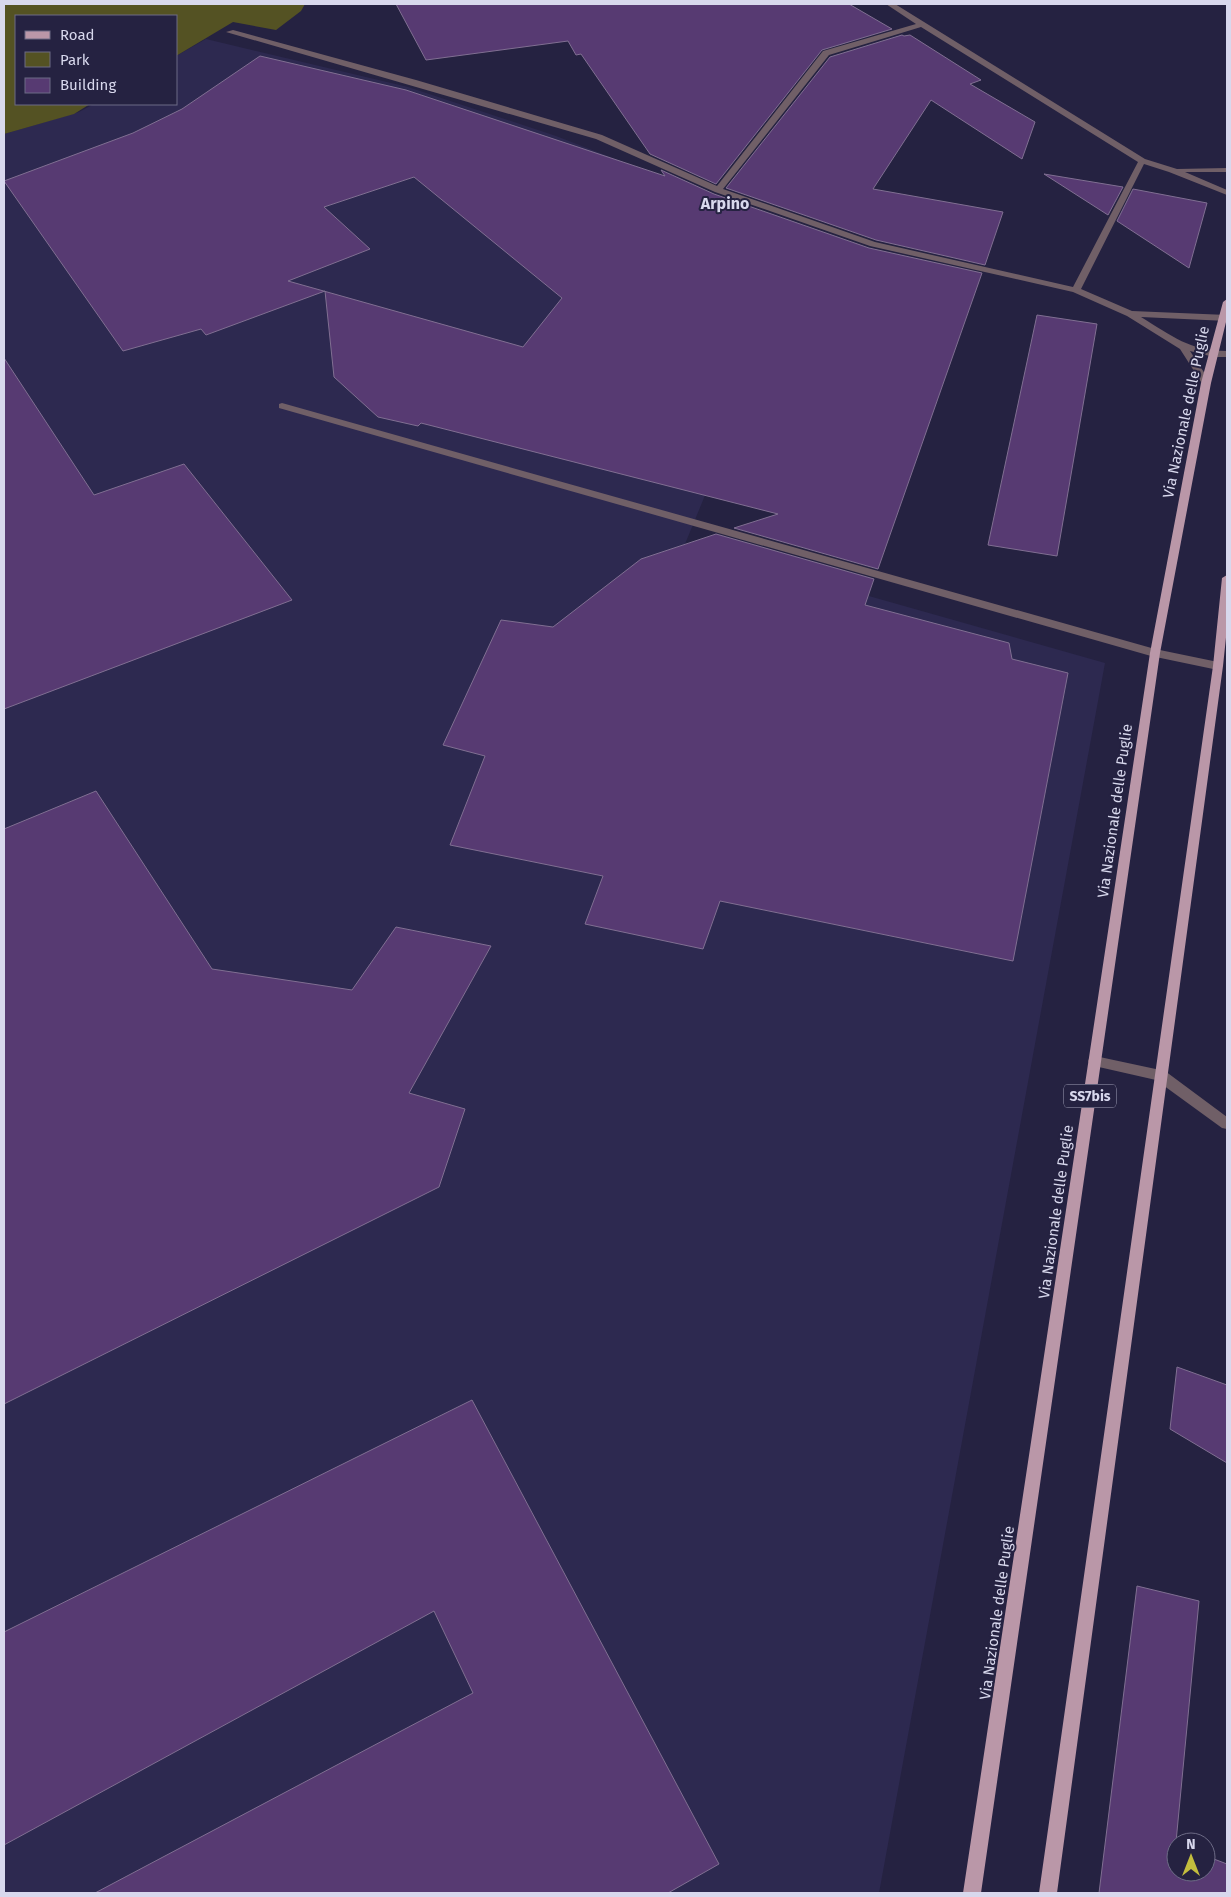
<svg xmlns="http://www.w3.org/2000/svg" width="1231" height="1897" font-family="'Fira Sans',sans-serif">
	<rect width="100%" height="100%" fill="#252241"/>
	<path fill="#2d2950" d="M206 39 408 87 556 136 812 235 685 544 1105 663 879 1893H4V134L79 112 94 104H176V56Z"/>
	<path fill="#545223" d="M4 4H305L301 11 276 30 233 22 176 56V16H16V104H90L74 114 4 134Z"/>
	<path fill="#573a72" stroke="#806f92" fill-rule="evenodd" d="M396 4H849L892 29 822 50 716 184 650 154 581 54 576 55 568 41 426 60Z
		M902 35 904 36 910 35 981 80 970 84 1035 122 1022 159 931 100 873 189 1003 212 985 265 876 240 726 188 830 57Z
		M260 56 406 90 665 176 661 170 714 194 869 248 982 273 878 569 734 528 778 514 421 423 418 426 378 417 334 377 325 291 206 335 201 329 123 351 4 181 133 133 182 109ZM414 177 562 298 523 347 288 281 370 249 324 207Z
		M1044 174 1123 187 1108 215Z
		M1133 189 1207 203 1189 268 1117 221Z
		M1037 315 1097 324 1057 556 988 545Z
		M4 358 94 495 184 464 292 600 4 709Z
		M716 534 874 579 865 605 1009 643 1012 659 1068 673 1013 961 720 901 703 949 585 924 603 876 450 845 485 756 443 745 501 620 553 627 641 559Z
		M96 791 212 969 352 990 396 927 491 946 409 1093 465 1109 439 1187 4 1404V829Z
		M1177 1367 1227 1385V1463L1170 1429Z
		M472 1400 719 1864 668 1893H95L473 1693 434 1611 4 1845V1632Z
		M1137 1586 1199 1601 1176 1842V1872H1206V1856L1227 1864V1893H1099Z"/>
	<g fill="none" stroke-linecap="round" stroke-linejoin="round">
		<path fill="#705f67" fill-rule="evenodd" d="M886 4H895L1145 159 1177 169 1227 168V172H1185L1227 190V195L1169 172 1144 164 1081 289 1132 311 1227 315V321L1141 317C1172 336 1190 351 1227 351V357H1214L1190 351 1211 383 1209 385H1203L1180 349 1127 316 1073 292 870 246 715 192 596 139 226 32 233 30 416 80 602 135 717 186 823 51 916 24ZM921 27 1138 162 1073 287 875 242 723 189 829 55Z
			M282 403 1155 649 1218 662 1223 666 1218 670 1151 656 279 408V404Z
			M1095 1056 1165 1071 1227 1117V1129L1222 1128 1156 1080 1090 1065 1088 1061 1090 1057Z"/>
		<path fill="#ba97a8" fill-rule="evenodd" d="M1227 299V318L1211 383 1160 653 981 1893H963L1150 653 1201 383 1223 302Z
			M1227 575V628L1223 666 1057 1893H1039L1213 666 1222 578Z"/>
	</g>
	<g text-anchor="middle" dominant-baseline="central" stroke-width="4" stroke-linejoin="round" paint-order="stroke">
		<rect fill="#252241" stroke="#a2a1b9" stroke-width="1" x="1064" y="1084.5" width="52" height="23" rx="4"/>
		<g font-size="14" font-weight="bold" fill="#d8d8ed">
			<text x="1090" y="1096">SS7bis</text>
		</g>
		<g font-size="15" fill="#d8d8ed" stroke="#252241">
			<text transform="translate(1186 412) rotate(-78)">Via Nazionale delle Puglie</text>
			<text transform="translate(1115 811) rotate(-82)">Via Nazionale delle Puglie</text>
			<text transform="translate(1056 1212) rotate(-82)">Via Nazionale delle Puglie</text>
			<text transform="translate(997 1613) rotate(-82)">Via Nazionale delle Puglie</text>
		</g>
		<g font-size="16" font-weight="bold" fill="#d8d8ed" stroke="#252241">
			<text x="725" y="203">Arpino</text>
		</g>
	</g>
	<rect width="1231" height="1897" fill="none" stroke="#d8d8ed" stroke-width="10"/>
	<rect x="15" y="15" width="162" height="90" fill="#252241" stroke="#6d6b86"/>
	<rect x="25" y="31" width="25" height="8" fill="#ba97a8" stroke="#6d6b86"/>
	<text x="60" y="40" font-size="15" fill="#d8d8ed">Road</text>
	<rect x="25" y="52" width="25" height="15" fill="#545223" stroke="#6d6b86"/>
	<text x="60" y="65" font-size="15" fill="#d8d8ed">Park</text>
	<rect x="25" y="78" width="25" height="15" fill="#573a72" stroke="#6d6b86"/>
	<text x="60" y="90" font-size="15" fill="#d8d8ed">Building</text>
	<g transform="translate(1191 1857)"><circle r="24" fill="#252241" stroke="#6d6b86"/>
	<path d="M0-4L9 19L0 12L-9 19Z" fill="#c3bd3e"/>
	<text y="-8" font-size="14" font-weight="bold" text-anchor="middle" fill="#d8d8ed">N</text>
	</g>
</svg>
